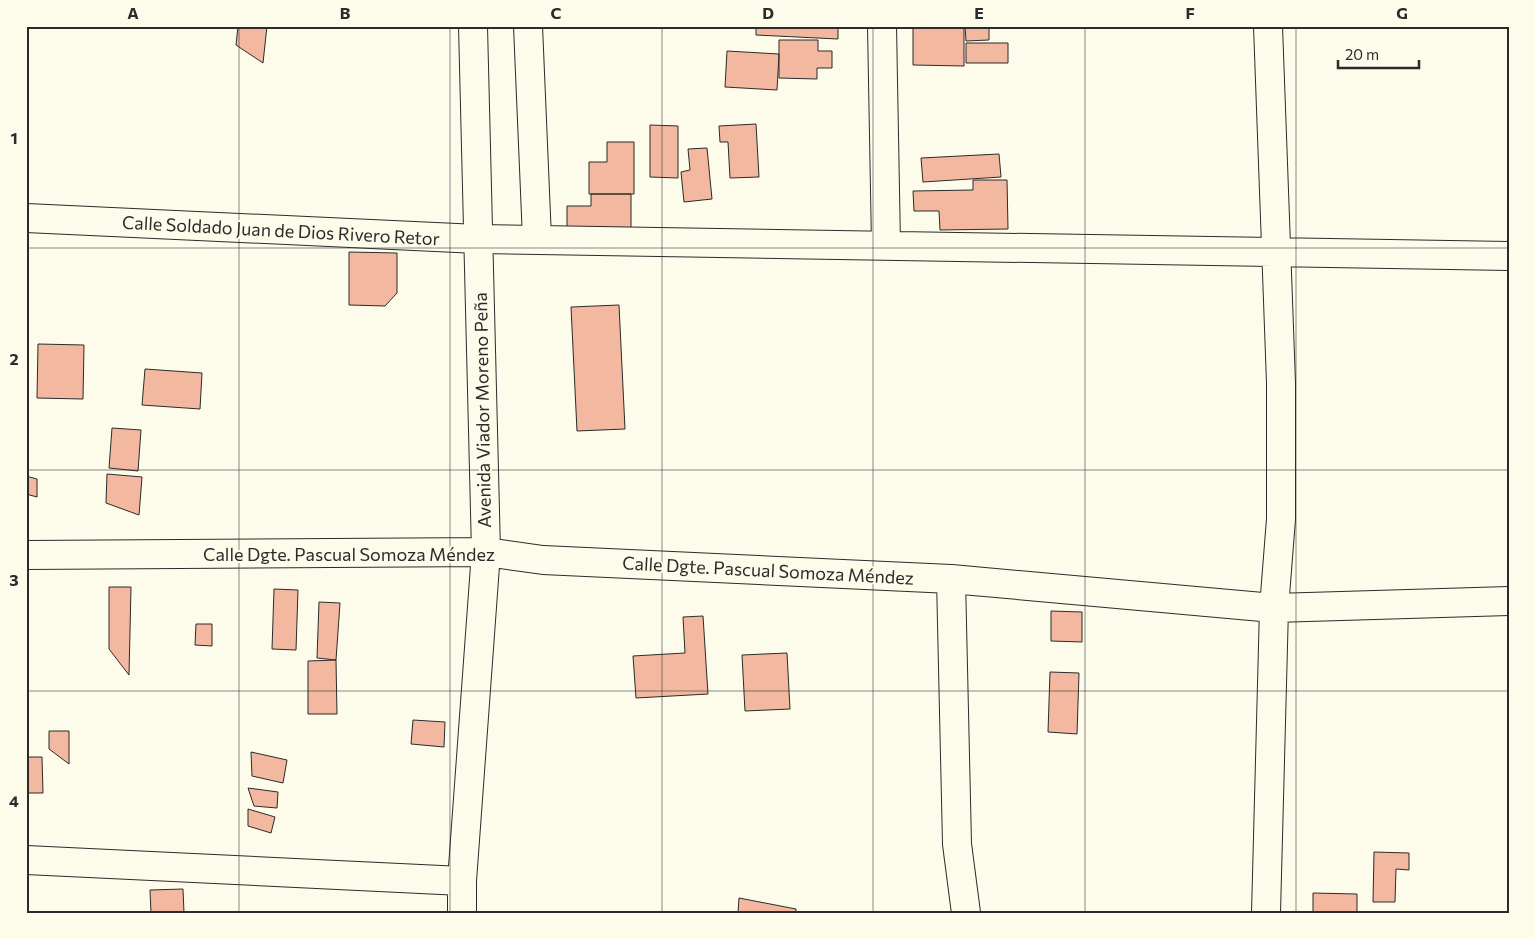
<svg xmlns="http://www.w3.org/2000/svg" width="1535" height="939" font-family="Commissioner,sans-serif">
	<rect width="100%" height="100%" fill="#fdfbea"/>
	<path fill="#f2b8a0" stroke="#2b2b2b" d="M238 26H267L263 63 236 45Z
		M756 26H838V39L756 35Z
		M913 26H964V66L913 65Z
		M965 26H989V40L966 41Z
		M779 40H818V51H832V68H817V79L779 78Z
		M966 43H1008V63H966Z
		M727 51 779 54 777 90 725 87Z
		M756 124 759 177 730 178 728 142H720L719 126Z
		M650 125 678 126V178L650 177Z
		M607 142H634V194H589V162H607Z
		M707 148 712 199 684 202 681 172 690 170 688 149Z
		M999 154 1001 177 923 182 921 158Z
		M973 180H1007L1008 229 940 230 939 211H914L913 191 973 190Z
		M591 194H631V234L567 235V206H591Z
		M349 252 397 253V293L385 306 349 305Z
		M619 305 625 429 577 431 571 307Z
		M38 344 84 345 83 399 37 398Z
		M145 369 202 373 200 409 142 405Z
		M112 428 141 430 138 471 109 468Z
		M107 474 142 477 139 515 106 503Z
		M26 476 37 479V497L26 494Z
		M109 587H131L129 675 109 649Z
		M274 589 298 590 296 650 272 649Z
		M319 602 340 603 336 660 317 658Z
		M1051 611 1082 612V642L1051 641Z
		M703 616 708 694 636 698 633 656 685 653 683 617Z
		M196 624H212V646L195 645Z
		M787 653 790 709 745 711 742 655Z
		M336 660 337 714H308V661Z
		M1050 672 1079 673 1077 734 1048 732Z
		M413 720 445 722 444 747 411 744Z
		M49 731H69V764L49 749Z
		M251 752 287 760 283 783 252 776Z
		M26 757H42L43 793H26Z
		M248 788 278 792 277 808 254 806Z
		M248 809 275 817 271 833 248 826Z
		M1374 852 1409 853V870L1396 869 1395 902H1373Z
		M183 889 184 913H151L150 890Z
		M1313 893 1357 894V913H1313Z
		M739 898 796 909V913H738Z"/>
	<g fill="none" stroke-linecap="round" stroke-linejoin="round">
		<defs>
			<path id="minor" d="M528 26 537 239
				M882 26 886 245
				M26 218 478 239 1509 256
				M26 555 486 552 543 560 951 579 1274 608 1509 601
				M951 579 957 844 966 913
				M26 860 462 881
				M462 913V881L486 552 473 26
				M1266 913 1274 608 1281 519V383L1268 26"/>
		</defs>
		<use href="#minor" stroke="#2b2b2b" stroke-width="30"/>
		<use href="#minor" stroke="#fdfbea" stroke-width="28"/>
	</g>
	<path fill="none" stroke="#2b2b2b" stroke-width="1" stroke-opacity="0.55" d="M239 26V913M450 26V913M662 26V913M873 26V913M1085 26V913M1296 26V913M26 248H1509M26 470H1509M26 691H1509"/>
	<g text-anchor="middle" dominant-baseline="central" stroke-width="4" stroke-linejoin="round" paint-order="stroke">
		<g font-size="18" fill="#2b2b2b" stroke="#fdfbea">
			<text transform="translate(281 230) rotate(3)">Calle Soldado Juan de Dios Rivero Retor</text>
			<text transform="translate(482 410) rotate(-91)">Avenida Viador Moreno Peña</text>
			<text x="349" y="554">Calle Dgte. Pascual Somoza Méndez</text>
			<text transform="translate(768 570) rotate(3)">Calle Dgte. Pascual Somoza Méndez</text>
		</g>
	</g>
	<rect width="1535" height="939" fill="none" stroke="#fdfbea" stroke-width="55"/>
	<path d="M1338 60v8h81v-8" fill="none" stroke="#2b2b2b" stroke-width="2.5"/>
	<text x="1345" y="60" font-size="15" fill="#2b2b2b" stroke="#fdfbea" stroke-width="4" paint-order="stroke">20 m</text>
	<rect x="28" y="28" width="1480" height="884" fill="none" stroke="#2b2b2b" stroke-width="2"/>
	<g font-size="16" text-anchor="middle" font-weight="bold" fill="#2b2b2b">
		<text x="133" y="19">A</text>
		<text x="345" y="19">B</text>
		<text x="556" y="19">C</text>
		<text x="768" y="19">D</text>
		<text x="979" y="19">E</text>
		<text x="1190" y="19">F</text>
		<text x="1402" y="19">G</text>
		<text x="14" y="144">1</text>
		<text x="14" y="365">2</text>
		<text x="14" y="586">3</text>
		<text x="14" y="807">4</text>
	</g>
</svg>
